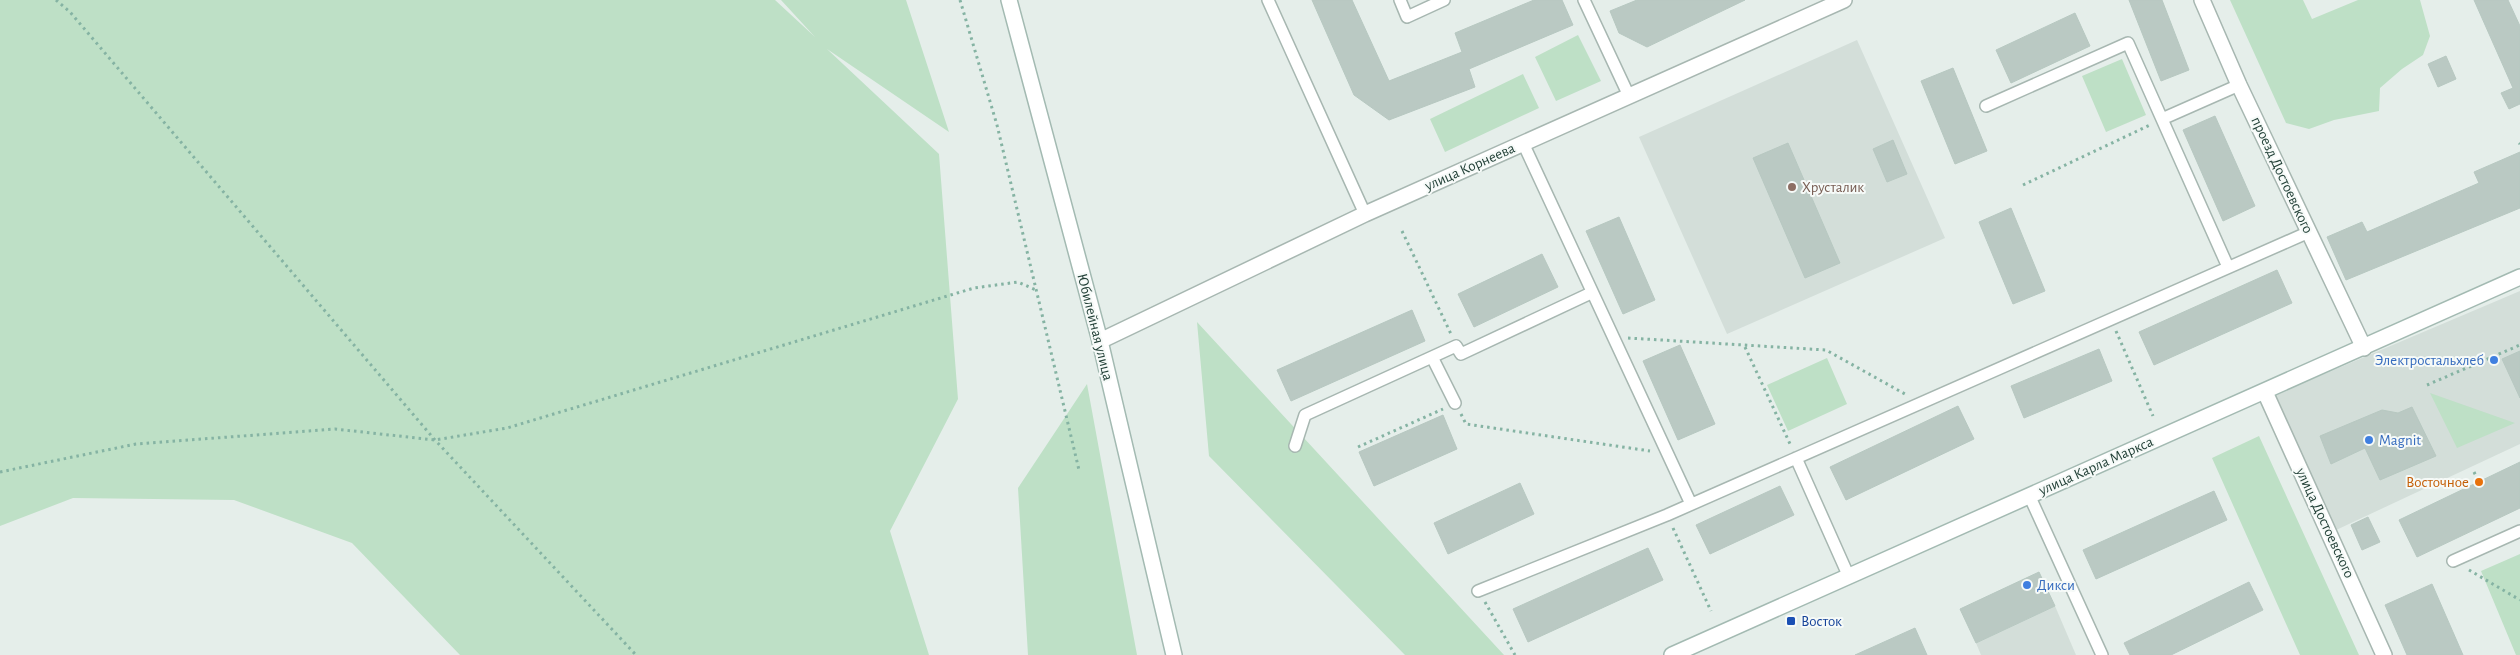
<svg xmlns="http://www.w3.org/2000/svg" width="2520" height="655" font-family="'Alegreya Sans',sans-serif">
	<rect width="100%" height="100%" fill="#e5eeea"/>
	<path fill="#d3ded9" d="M1857 40 1945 238 1727 334 1639 137Z
		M2520 291V444L2334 531 2275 395Z
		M2055 606 2076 655H1981L1976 643Z"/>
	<path fill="#bee0c6" d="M0 0H775L815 37 781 0H906L949 132 827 49 939 154 958 399 890 531 929 655H460L352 543 234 500 73 498 0 526Z
		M2230 0H2303L2312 19 2358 0H2420L2430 36 2423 55 2402 69 2380 88 2379 111 2334 120 2309 129 2286 123Z
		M1578 35 1601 81 1556 101 1535 57Z
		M2122 59 2146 115 2106 132 2082 76Z
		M1523 74 1539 108 1445 152 1430 119Z
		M1197 322 1504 655H1405L1209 456Z
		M1827 358 1847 404 1788 431 1767 385Z
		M1087 384 1137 655H1028L1018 488Z
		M2430 393 2515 423 2457 448Z
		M2259 436 2359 655H2300L2212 458Z
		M2520 554V655H2516L2481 571Z"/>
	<path fill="#bac9c3" stroke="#b7c8c1" d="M1312 0H1352L1389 81 1462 52 1455 33 1534 0H1562L1573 25 1469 69 1475 87 1389 120 1354 95Z
		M1637 0H1745L1647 47 1619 33 1610 11Z
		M2129 0H2162L2189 70 2161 81Z
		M2474 0H2508L2520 26V104L2509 109 2501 93 2513 88Z
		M2075 13 2090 46 2011 83 1996 50Z
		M2446 56 2456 79 2438 87 2428 64Z
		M1953 68 1987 151 1955 164 1921 81Z
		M2215 116 2255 206 2223 221 2183 130Z
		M1893 140 1907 174 1887 182 1873 149Z
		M1788 143 1840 263 1805 278 1753 158Z
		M2520 152V208L2346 280 2327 237 2362 222 2367 232 2479 183 2474 172Z
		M2011 208 2045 291 2013 304 1979 222Z
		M1619 217 1655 300 1623 314 1586 231Z
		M1542 254 1558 287 1474 327 1458 294Z
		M2277 270 2292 303 2154 365 2139 332Z
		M1412 310 1425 341 1291 401 1277 370Z
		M1680 345 1715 424 1678 440 1643 361Z
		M2099 349 2112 381 2024 418 2011 386Z
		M2520 351V398L2502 359Z
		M1958 406 1974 439 1846 500 1830 467Z
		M2412 407 2436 456 2380 480 2365 448 2331 464 2320 436 2382 410 2398 413Z
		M1443 415 1457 449 1374 486 1359 452Z
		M2520 462V508L2417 557 2399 520Z
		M1520 483 1534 514 1448 554 1434 523Z
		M1780 486 1794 515 1710 554 1696 525Z
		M2214 491 2227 520 2096 579 2083 550Z
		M2368 517 2380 542 2362 550 2351 525Z
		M1648 548 1663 580 1528 642 1513 609Z
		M2039 572 2055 606 1976 643 1960 609Z
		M2249 582 2263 610 2171 655H2130L2124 643Z
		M2432 584 2463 655H2407L2385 605Z
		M1915 628 1927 655H1855Z"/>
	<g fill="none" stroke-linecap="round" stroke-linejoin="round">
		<defs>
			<path id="lane" d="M1268 0 1365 214
				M1400 0 1407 17 1444 0
				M1584 0 1629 96
				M1986 106 2128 43 2228 267
				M2162 119 2239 85
				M1523 143 1691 504
				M1432 357 1455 403
				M1295 446 1305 415 1456 346 1461 354 1591 293
				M1796 458 1849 577
				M2029 495 2102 655
				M2453 561 2520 531
				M1478 591 1667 515 2309 232"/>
			<path id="street" d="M2202 0 2239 85 2364 348
				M1100 341 1365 214 1844 0
				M2265 392 2384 655"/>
			<path id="secondary" d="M1009 0 1100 341 1174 655
				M1672 655 2520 277"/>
		</defs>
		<use href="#lane" stroke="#a7b7b1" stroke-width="14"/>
		<use href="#street" stroke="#a7b7b1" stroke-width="18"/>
		<use href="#secondary" stroke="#a3bab2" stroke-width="18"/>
		<path stroke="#85b3a3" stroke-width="3" stroke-dasharray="2.5 4" stroke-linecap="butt" d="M56 0 70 12 435 440 636 655
			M960 0 997 125 1079 470
			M2519 143 2520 144
			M2023 185 2150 125
			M1402 231 1451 334
			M2116 331 2153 416
			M1628 338 1826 350 1905 394
			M1745 347 1791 446
			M2427 385 2520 345
			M1461 414 1466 424 1650 451
			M1358 447 1443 409
			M0 472 136 444 335 429 435 440 507 428 974 288 1018 282 1036 290
			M2474 472 2479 482
			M1673 528 1711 611
			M2469 570 2520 600
			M1485 602 1515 655"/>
		<use href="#lane" stroke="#fff" stroke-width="11"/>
		<use href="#street" stroke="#fff" stroke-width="15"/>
		<use href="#secondary" stroke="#fff" stroke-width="15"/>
	</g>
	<circle fill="#8d6e63" stroke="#f6faf8" stroke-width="2" cx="1792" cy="187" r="5"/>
	<g fill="#3f7fe0" stroke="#f6faf8" stroke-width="2">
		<circle cx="2494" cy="360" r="5"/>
		<circle cx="2369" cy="440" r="5"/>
		<circle cx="2027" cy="585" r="5"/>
	</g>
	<circle fill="#e8710a" stroke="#f6faf8" stroke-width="2" cx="2479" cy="482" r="5"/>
	<rect fill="#1a4fb4" stroke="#f6faf8" stroke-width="2" x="1786" y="616" width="10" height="10" rx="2.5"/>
	<g text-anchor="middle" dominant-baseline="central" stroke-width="4" stroke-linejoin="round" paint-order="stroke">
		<g font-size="15" fill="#234138" stroke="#f6faf8">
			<text transform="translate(1470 167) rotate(-24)">улица Корнеева</text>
			<text transform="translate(2282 175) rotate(65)">проезд Достоевского</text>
			<text transform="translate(1095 327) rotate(76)">Юбилейная улица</text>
			<text transform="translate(2096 466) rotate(-24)">улица Карла Маркса</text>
			<text transform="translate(2325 523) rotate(65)">улица Достоевского</text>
		</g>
		<g font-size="15" fill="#785e54" stroke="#f6faf8" text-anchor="start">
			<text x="1802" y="187">Хрусталик</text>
		</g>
		<g font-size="15" fill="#366cbe" stroke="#f6faf8" text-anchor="start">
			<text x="2484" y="360" text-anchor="end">Электростальхлеб</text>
			<text x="2379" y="440">Magnit</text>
			<text x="2037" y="585">Дикси</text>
		</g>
		<g font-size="15" fill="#c56008" stroke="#f6faf8" text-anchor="end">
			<text x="2469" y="482">Восточное</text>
		</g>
		<g font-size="15" fill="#164399" stroke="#f6faf8" text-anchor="start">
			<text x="1801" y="621">Восток</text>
		</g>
	</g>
</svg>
